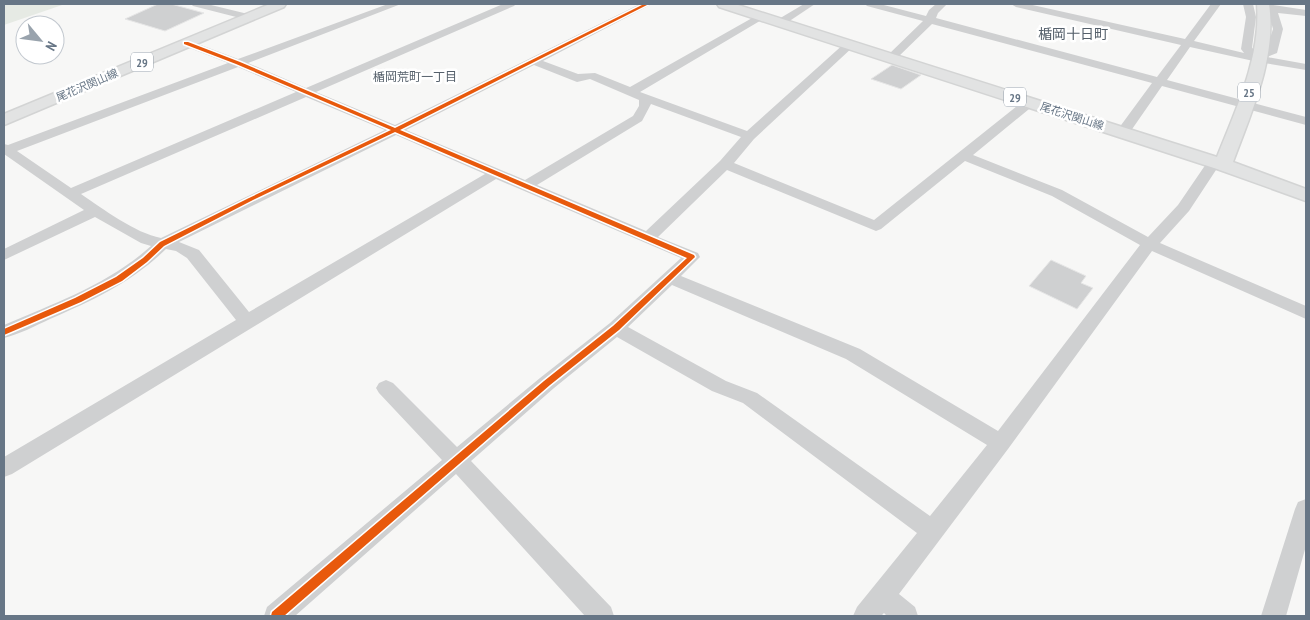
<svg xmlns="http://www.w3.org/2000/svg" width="1310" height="620" font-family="'PT Sans Narrow','Noto Sans JP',sans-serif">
	<rect width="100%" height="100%" fill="#f7f7f6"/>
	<path fill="#e6eae4" d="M4 4H65L4 25Z"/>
	<path fill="#cfd0d1" stroke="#e6e6e6" d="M158 4H171L204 13 165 31 125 19Z
		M892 65 921 75 901 89 871 79Z
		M1051 260 1086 276 1081 283 1093 288 1077 309 1029 286Z"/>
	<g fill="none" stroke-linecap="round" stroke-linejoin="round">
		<defs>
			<path id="major" d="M270 4H286L284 7 4 125V114Z
				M717 4H735L1217 157C1236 109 1261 57 1257 4H1269C1277 57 1251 113 1233 162L1306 189V201L1217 169 719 7Z"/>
		</defs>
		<use href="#major" stroke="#d3d4d4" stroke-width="3"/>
		<path fill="#cfd0d1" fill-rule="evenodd" d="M191 4H207L252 15 253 17 248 20 193 6Z
			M388 4H401L248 63 306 88 503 4H516L514 6 316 92 395 125 640 4H652L543 61 578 74 595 73 630 87 761 13 766 16 765 18 640 92 747 131 846 42H854L855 44 854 46 754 139 734 163 874 220 1026 99 1030 98 1036 102 1034 105 973 155 1062 190 1148 237 1178 205 1206 164 1223 161 1228 162 1230 165 1228 168 1216 170 1189 211 1160 243 1306 306V319L1152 251 1008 449 899 594 915 607 918 616H887L884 613 881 616H853L857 607 917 533 743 403 712 391 617 337 554 388 471 461 611 607 614 616H585L456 474 295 616H264L267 607 442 460 379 393 376 388 379 383 386 380 393 383 457 447 540 378 610 323 681 258 496 179 12 474 4 477V457L236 320 187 258 176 251 166 249C132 282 94 300 50 319 35 326 20 334 4 338V325C55 303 109 284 151 246L141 243 95 217 4 260V249L84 210 4 154V144L8 145 228 63 182 45 181 43 182 41H190L238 59ZM534 65 577 82 590 79 639 100V106L633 116 525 180 406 130ZM238 67 296 92 71 188 17 151ZM306 97 385 130 161 238C135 233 103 209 81 194ZM651 104 741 137 720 161 646 231 537 185 642 121ZM396 135 485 174 249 312 199 250 179 242ZM965 161 1052 196 1140 245 998 431 860 349 681 276 700 257 698 253 658 237 727 170 876 231 881 229ZM672 285 846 359 987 445 930 516 757 393 726 381 628 327Z
			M804 4H815L785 24H777L776 22 777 20Z
			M865 4H880L926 16 929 10 936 4H947L938 13 936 18 1157 77 1181 45 1016 7 1011 4H1028L1185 39 1211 4H1221L1194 41 1244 53 1241 49 1246 17 1243 4H1253L1256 17 1252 48 1260 52 1266 51 1273 29 1266 4 1306 10V16L1278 13 1283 29 1277 53 1267 57 1306 64V70L1258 62 1190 47 1167 80 1306 117V125L1162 86 1128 135H1118L1116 132 1152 83 932 24 896 59H888L886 57 888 55 923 21 867 6Z
			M1306 499V546L1286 616H1261L1295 509 1298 502Z"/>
		<use href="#major" fill="#e2e3e3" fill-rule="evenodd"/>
		<defs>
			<path id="cycleway" d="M644 4H649L400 130 694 255 695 257 619 330 550 385 284 616H271L272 612 544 381 613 326 687 258 395 132 253 200 164 246 147 262 122 281 81 302 4 335V329L75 298 116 277 143 258 160 242 249 198 391 130 236 64 184 44V42H188L240 62 395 128Z"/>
		</defs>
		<use href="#cycleway" stroke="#fff" stroke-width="3"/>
		<use href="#cycleway" fill="#e8590c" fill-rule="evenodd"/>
	</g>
	<g text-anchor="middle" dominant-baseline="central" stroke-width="5" stroke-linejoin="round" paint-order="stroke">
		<g font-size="11" fill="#677686" stroke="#fff">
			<text transform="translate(87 85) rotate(-23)">尾花沢関山線</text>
			<text transform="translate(1072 116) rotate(18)">尾花沢関山線</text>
		</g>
		<g fill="#fff" stroke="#959faa" stroke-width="1">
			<rect x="131" y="52.5" width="22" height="19" rx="4"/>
			<rect x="1238" y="82.5" width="22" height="19" rx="4"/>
			<rect x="1004" y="87.5" width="22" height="19" rx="4"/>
		</g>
		<g font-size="12" font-weight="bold" fill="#677686">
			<text x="142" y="62">29</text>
			<text x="1249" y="92">25</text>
			<text x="1015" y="97">29</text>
		</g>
		<g font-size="12" fill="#55606b" stroke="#fff">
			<text x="415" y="76">楯岡荒町一丁目</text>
		</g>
		<g font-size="14" fill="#55606b" stroke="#fff">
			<text x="1073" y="34">楯岡十日町</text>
		</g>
	</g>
	<rect width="1310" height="620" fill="none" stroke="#677686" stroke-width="10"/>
	<g transform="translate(40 40) rotate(119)"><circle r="24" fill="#ffffff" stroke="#c2c8cf"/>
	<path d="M0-4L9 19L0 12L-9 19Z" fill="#99a3ad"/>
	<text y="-8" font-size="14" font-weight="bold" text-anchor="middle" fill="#677686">N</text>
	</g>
</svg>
